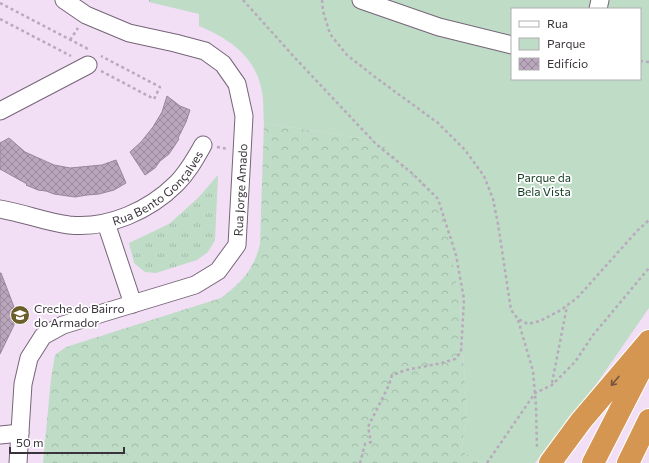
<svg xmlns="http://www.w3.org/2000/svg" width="649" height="463" font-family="Commissioner,sans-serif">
	<defs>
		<pattern id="grass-tufts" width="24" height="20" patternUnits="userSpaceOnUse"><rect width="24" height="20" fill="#bedcc6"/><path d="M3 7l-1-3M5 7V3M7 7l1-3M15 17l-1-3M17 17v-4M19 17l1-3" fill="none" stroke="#a4bdab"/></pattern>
		<pattern id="forest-crowns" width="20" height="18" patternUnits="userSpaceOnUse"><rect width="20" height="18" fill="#bedcc6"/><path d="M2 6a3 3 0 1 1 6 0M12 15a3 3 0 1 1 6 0" fill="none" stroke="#a4bdab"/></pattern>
		<pattern id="building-cross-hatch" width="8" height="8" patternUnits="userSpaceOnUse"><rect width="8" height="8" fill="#b9a6bc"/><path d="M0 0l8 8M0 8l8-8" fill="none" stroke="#97889a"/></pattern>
	</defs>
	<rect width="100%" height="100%" fill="#f2def5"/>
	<path fill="url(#grass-tufts)" d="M218 175 215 240 208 252 197 260 156 273 145 272 134 263 129 243 169 224 198 198Z"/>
	<path fill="url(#forest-crowns)" d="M264 123 379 141 442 200 460 303 467 417 461 451 484 463H43L51 379 55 355 66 347 221 298C241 283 254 270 260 244Z"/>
	<path fill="#bedcc6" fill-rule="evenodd" d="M149 0H649V308L597 383 535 463H484L461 451 467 417 460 303 441 200 379 141 264 123C263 113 264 102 262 92 257 57 228 38 199 26V14L149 2ZM512 9H640V79H512Z"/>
	<path fill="url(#building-cross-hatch)" stroke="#99869b" d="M167 96 180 106 190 110 186 122 178 138 179 139 169 154 160 161 155 168 145 175 130 152 141 142 153 127 162 112Z
		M9 138 25 152 54 165 70 168 102 165 116 160 126 183 114 190 99 194 87 195 75 197 54 194 46 191 38 190 26 185 27 184 0 169V143Z
		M0 273H1L14 307V325L0 354Z"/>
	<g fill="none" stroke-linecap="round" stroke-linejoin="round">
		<defs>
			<g id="minor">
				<path d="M361 0 439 27 512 45"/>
				<path d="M598 9 600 0"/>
				<path d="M0 111 88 65"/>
				<path id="s1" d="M0 209C24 213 45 222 69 225 108 229 149 211 177 183 188 172 195 159 203 145"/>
				<path d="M106 223 133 304"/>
				<path d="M0 435 20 433"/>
				<path id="s2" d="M18 463 23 384 29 358 43 336 63 325 195 285 218 271 237 245 244 116 237 84 223 64 205 51 175 43 129 33 86 15 64 0"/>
			</g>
			<path id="highway" d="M550 463 581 421 649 341
				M593 463 648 356
				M628 463 649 420"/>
		</defs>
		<use href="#minor" stroke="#766478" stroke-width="19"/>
		<use href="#highway" stroke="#fff" stroke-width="24"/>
		<path stroke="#b9a9bc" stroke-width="2.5" stroke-dasharray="3 3" stroke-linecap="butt" d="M149 0H150
			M243 0 296 59 376 144 413 174 438 199 456 255 464 299 461 352 455 359 442 363 406 370 392 375 389 385 368 427 371 442 365 444 360 463
			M322 0 323 11 330 34 347 55 375 77 438 123 465 150 484 176 493 199 498 224 511 310 518 319 528 324 540 321 561 310 578 297 637 231 649 220
			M0 3 88 49
			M0 19 71 56
			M70 40 78 28
			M640 61 649 62
			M101 71 154 99 160 87 101 56
			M217 147 228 149
			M518 320 533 371 536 406 537 449
			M552 383 567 306
			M487 463 535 393 552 385 575 362 593 335 649 268"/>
		<use href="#minor" stroke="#fff" stroke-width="17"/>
		<use href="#highway" stroke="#d59652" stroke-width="22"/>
	</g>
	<defs><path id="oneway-shaft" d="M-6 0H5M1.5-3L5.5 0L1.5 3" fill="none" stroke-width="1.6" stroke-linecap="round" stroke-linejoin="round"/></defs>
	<use stroke="#705643" href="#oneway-shaft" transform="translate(615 381) rotate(130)"/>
	<defs>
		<symbol id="school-disc" viewBox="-11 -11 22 22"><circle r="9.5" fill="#6a5e2b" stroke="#fff"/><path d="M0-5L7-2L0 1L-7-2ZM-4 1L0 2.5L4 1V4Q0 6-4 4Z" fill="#fff"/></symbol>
	</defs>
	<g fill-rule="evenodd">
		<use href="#school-disc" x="9" y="304" width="22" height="22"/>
	</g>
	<g text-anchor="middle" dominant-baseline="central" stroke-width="3.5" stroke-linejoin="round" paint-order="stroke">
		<g font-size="12" fill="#0f3b21" stroke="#fff">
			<text x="544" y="177">Parque da<tspan x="544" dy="14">Bela Vista</tspan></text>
		</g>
		<g font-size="12" fill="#3a333b" stroke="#fff">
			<text stroke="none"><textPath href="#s1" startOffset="172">Rua Bento Gonçalves</textPath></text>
			<text stroke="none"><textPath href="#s2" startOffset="407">Rua Jorge Amado</textPath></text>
		</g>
		<g font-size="12" fill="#3a333b" stroke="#fff" text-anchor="start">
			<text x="34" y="308">Creche do Bairro<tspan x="34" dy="14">do Armador</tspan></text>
		</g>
	</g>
	<rect x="511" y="8" width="130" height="72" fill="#ffffff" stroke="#b0adb1"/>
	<rect x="519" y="21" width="20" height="6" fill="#ffffff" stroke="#b0adb1"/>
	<text x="547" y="28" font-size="12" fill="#3a333b">Rua</text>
	<rect x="519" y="38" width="20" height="12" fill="#bedcc6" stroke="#b0adb1"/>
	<text x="547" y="48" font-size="12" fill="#3a333b">Parque</text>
	<rect x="519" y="58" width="20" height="12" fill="url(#building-cross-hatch)" stroke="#b0adb1"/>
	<text x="547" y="68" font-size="12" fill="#3a333b">Edifício</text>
	<path d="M10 447v6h114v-6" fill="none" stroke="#3a333b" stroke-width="2"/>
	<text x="16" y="447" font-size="12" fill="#3a333b" stroke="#ffffff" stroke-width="3" paint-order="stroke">50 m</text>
</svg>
